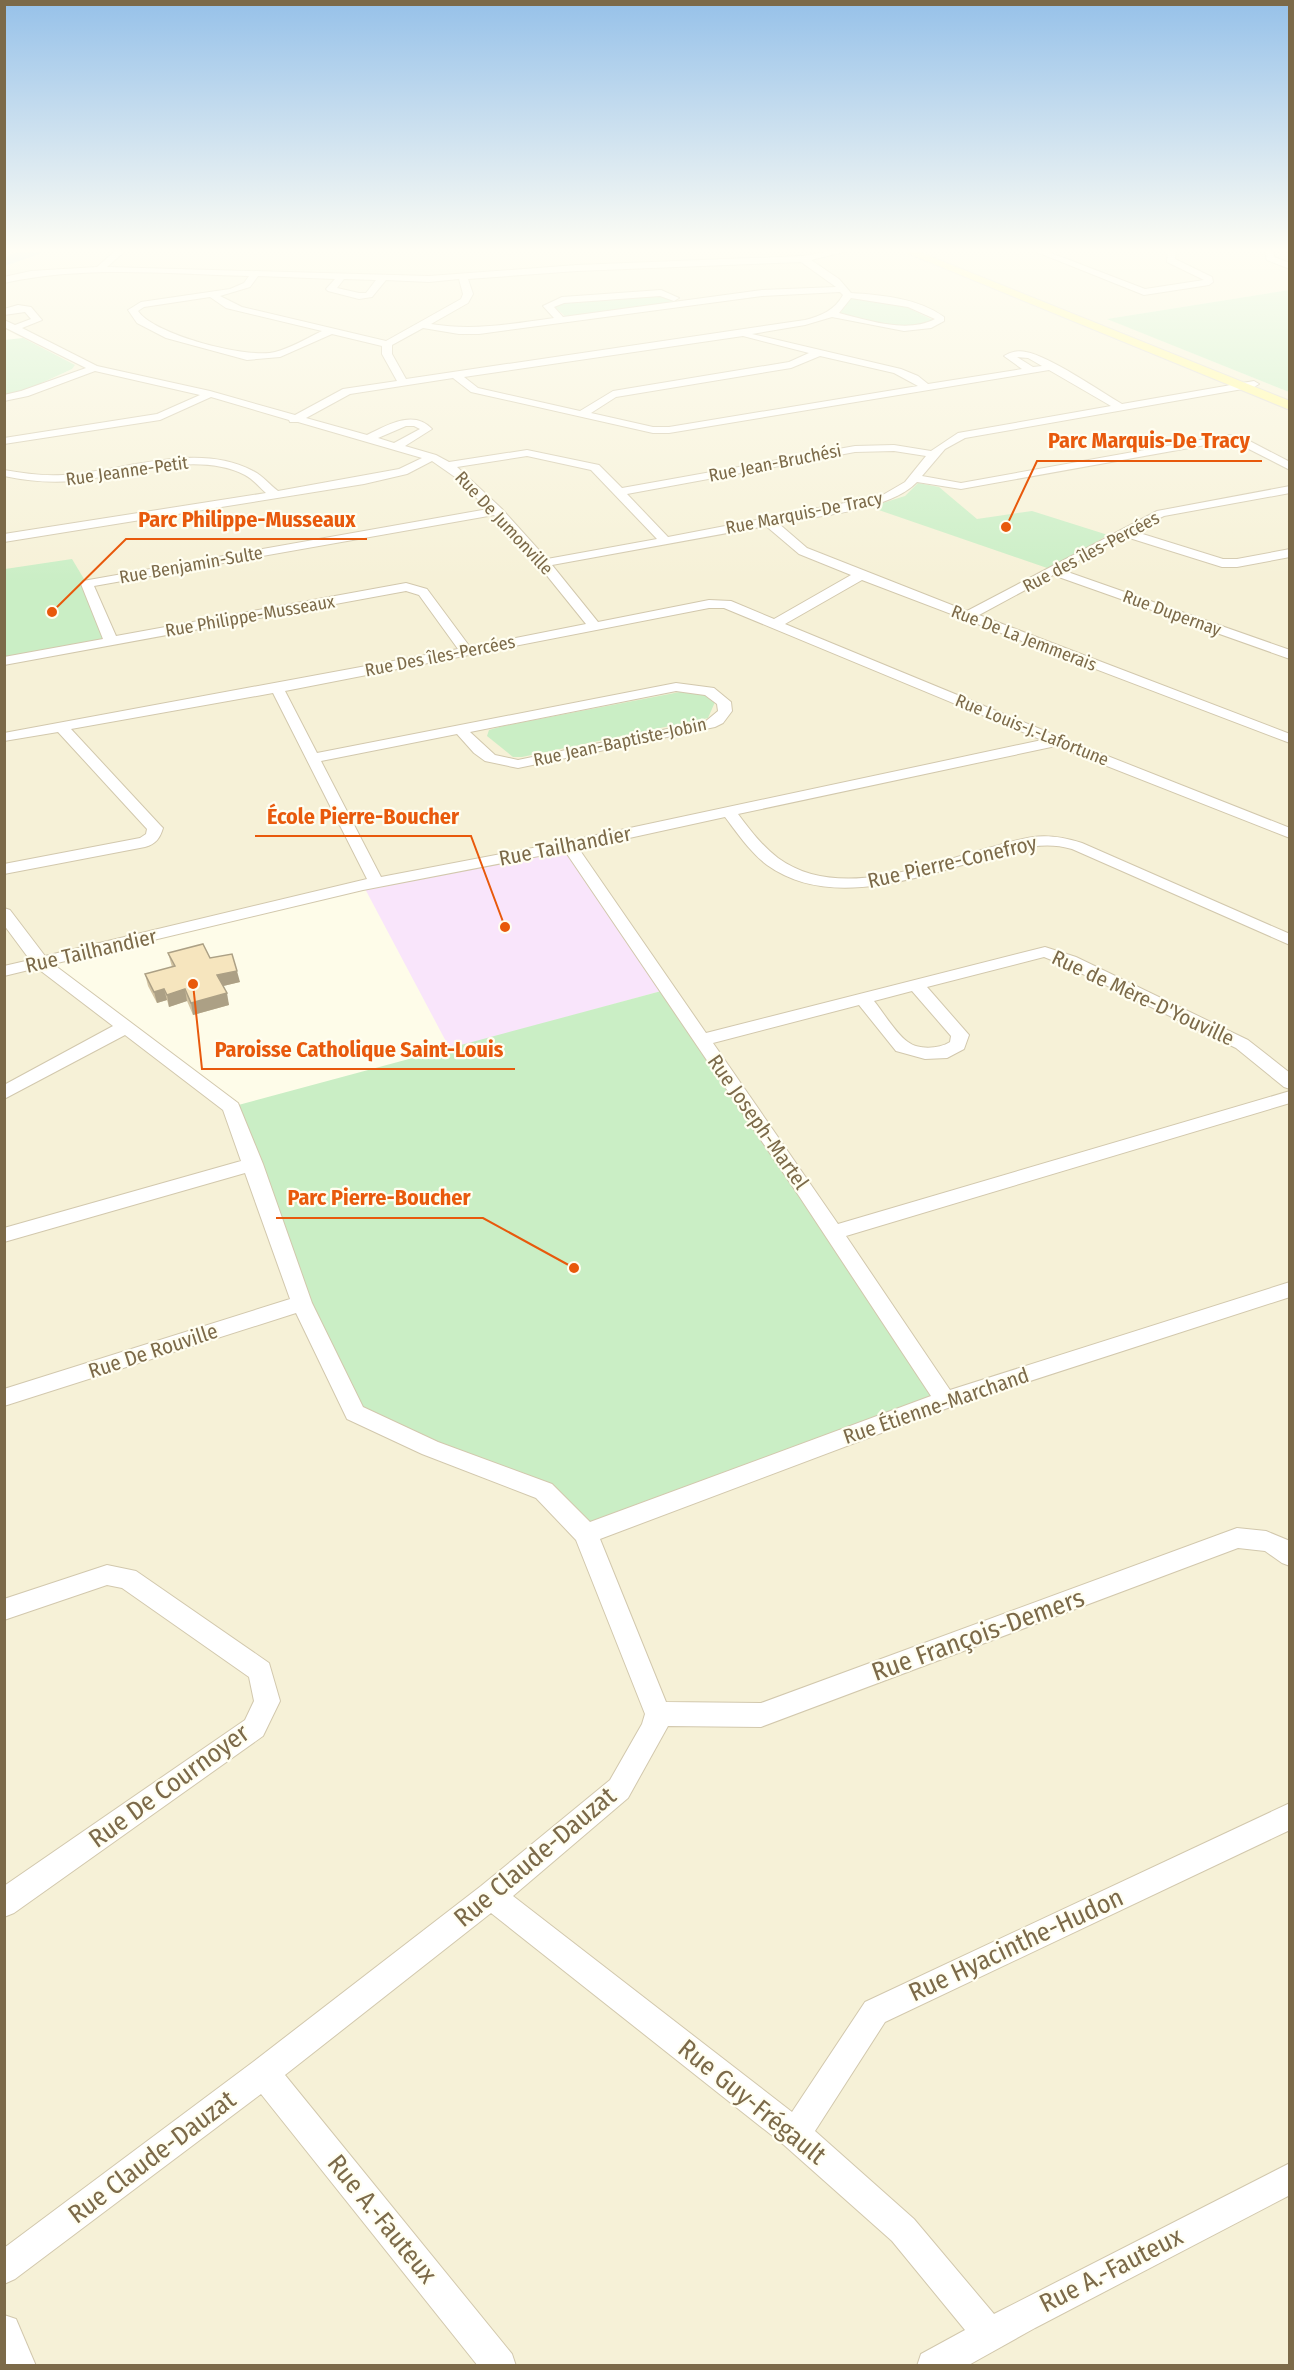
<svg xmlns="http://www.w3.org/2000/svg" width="1294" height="2370" font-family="'Fira Sans Condensed',sans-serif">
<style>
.residential{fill:#f6f1d7;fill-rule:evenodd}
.education{fill:#f9e5fb}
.green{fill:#caeec5}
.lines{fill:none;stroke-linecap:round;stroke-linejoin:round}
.river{fill:#bbd5ea;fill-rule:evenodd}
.minor-casing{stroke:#d2c8ad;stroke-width:2}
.major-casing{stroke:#e0dbd3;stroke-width:2}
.minor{fill:#fff;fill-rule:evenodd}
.major{fill:#fff89f;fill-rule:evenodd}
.wall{fill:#d4c5a3}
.shaded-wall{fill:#aca085}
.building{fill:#f6e5be;stroke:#aca085;stroke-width:1.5}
.labels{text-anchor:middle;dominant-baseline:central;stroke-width:4.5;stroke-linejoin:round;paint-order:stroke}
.far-street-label{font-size:18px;fill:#7c6a49;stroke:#fffef1}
.street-label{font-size:21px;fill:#7c6a49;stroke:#fffef1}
.near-street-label{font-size:26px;fill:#7c6a49;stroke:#fffef1}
.leader{fill:none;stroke:#e8590c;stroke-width:2}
.callout-dot{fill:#e8590c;stroke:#fffef1;stroke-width:2}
.callout-label{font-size:22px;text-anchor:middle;font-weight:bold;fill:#e8590c;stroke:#fffef1;stroke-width:4.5;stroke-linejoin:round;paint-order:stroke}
</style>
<rect width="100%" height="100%" fill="#fefce9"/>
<path class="residential" d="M5 251H1289V290L1108 319 1289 392V2365H5L4 395 33 387 72 369 74 365 5 329ZM569 846 945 1400 231 1107 44 957Z"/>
<polygon class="education" points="569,846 665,990 450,1049 363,885"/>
<g class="green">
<polygon points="1289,290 1289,392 1107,319"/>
<polygon points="655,295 665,297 675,302 566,317 555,307 568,302"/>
<path d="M859 298 900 304 933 320C905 334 867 319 838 313L851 299Z"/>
<polygon points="23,338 75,365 72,369 33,387 5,395 5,340"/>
<polygon points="918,483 939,487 977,519 1032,511 1108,535 1050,569 870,507 905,496"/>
<polygon points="72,559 87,584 111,641 5,661 5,569"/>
<polygon points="685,691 702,693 715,702 708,718 522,757 513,757 487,736 489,730 503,726"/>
<polygon points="665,990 945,1400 586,1534 544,1491 355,1413 231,1107"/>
</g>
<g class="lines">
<polygon class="river" points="20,251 42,251 40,254 4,266 4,257"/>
<g class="minor-casing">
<g id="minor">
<path d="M115 251H125L107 267 429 276 577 265 803 256 830 251H848L811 260 839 279 851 293C882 295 918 298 944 317V321L931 328 904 331 832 317 805 325 752 334 901 369 918 376 928 384 1022 369 1004 356C1010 352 1019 350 1026 352 1049 356 1100 391 1122 404L1254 381 1259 384 1254 387 965 438 945 449 922 476 961 483 1228 435 1242 437 1290 462V470L1235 442 1228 441 961 489 917 482C889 511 817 516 778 523L807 548 967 611 1157 511 1290 486V493L1164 516 1133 531 1223 559H1237L1290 549V557L1237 567H1222L1123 536 1062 570 1290 650V659L1053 575 979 615 1290 734V743L862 580 785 624 1062 738 1290 828V838L1056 746 738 814C750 830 762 846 778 858 837 901 922 866 985 849 1025 838 1041 830 1082 843L1290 934V945L1072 849C1041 840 1017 850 987 858 920 876 831 911 767 865 750 852 738 834 725 817L579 849 706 1033 1045 947 1076 957 1248 1040 1290 1073V1089L1284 1087 1236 1048 1064 965 1044 957 927 987 969 1035 964 1049 947 1058 925 1059 896 1051 859 1005 713 1043 838 1224 1290 1091V1103L846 1236 950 1390 1290 1282V1297L953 1406 600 1539 666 1702 761 1703 1237 1528 1266 1531 1290 1541V1566L1282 1563 1265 1551 1238 1548 761 1727 668 1726 628 1798 513 1896 792 2112 865 2002 1290 1803V1830L885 2022 815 2131 914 2219 994 2314 1290 2163V2195L1035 2328 967 2366H917L921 2354 965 2330 892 2241 784 2145 491 1913 285 2075 512 2354 516 2366H478L261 2094 15 2279 4 2284V2248L253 2062 481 1886 610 1780 642 1724 645 1714 576 1540 536 1498 422 1454 347 1419 296 1313 4 1406V1389L290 1299 245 1173 4 1242V1228L241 1161 223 1110 125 1035 4 1099V1085L113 1026 37 968 4 976V966L30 960 4 925V908L10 910 45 956 367 879 273 693 71 729 160 825 163 828C160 838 156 844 145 847L4 874V864L140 838 146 834 147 829 58 732 4 741V733L458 649 419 595 406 591 4 665V657L103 639 81 584 83 581 488 509 455 477 432 461 407 474 364 484 4 542V534L266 493C259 487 253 479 245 475 197 450 124 476 73 481 49 483 28 481 4 476V470C28 474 49 477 73 474 130 469 199 442 253 471 262 475 270 485 278 491L399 469 422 458 298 422H290L289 420 211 397 160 420 4 444V438L157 414 200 395 95 371 28 396 4 401V395L21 391 86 368 4 327V320L15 325 31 319 25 312 4 315V309L18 305 31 307 42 320 22 328 97 366 210 391 295 415 343 389 397 381 382 354V346L332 334 280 357 247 360 166 338 137 323 128 310 141 302 230 289 244 283 249 276C168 274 84 265 4 283V277L31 271 97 267ZM801 262 836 287 762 290 563 317 554 307 564 303 660 296 674 301 679 298 661 290 562 297 543 306 554 318C511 324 474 331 431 324L468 303 473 294 468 279 577 271ZM258 276 335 279 326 289 328 291 359 299 372 297 386 280 429 282 459 279 463 294 461 299 386 341 242 307 220 296 250 287ZM344 279 376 280 366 293H359L337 288ZM840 292 843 295C835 310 821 316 805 320L406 379 392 354V345L423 328 459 334H479L762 296ZM210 297 226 308 322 331C307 338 291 348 275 352 248 359 154 335 138 311L144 307ZM851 298 908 307 935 319C907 334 867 320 839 313ZM743 336 809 353 789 362 613 391 580 411 478 388 464 377ZM820 356 894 373 918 386 669 427H653L591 413 616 397 791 368ZM1017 357 1028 358 1042 366 1033 367ZM1049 370 1111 406 958 433 931 451 894 445 855 446 622 488 599 465 527 450 449 462 436 455 405 446 432 429C414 409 387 425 367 435L306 418 350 394 453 378 471 392 653 433H669ZM406 426H414L420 429 394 443 378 438ZM894 451 926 456 905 482 881 496 668 537 627 494 855 452ZM527 456 591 470 657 539 547 559 502 509 457 467ZM494 515 536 562 586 624 470 647 427 589 406 583 116 636 94 586ZM766 526 799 554 851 575 774 619 731 601 709 600 598 622 552 565ZM709 608H724L1042 740 569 841 381 877 321 761 457 734 474 753 485 761 518 768 715 727 723 723 732 711 731 702 714 688 676 683 317 753 285 691ZM676 691 705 695 717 704 718 711 706 721 518 760 495 755 470 732ZM565 851 799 1196 931 1396 590 1522 552 1484 438 1442 363 1407 312 1303 263 1164 238 1103 53 964 363 890ZM912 991 951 1036 950 1042C939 1049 918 1050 908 1042 897 1035 883 1012 874 1001Z"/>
<polygon points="1034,251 1046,251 1145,289 1204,280 1167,262 1168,251 1176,251 1175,259 1212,277 1213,282 1209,285 1144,295"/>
<polygon points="1265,251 1273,251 1274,257 1290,263 1290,269 1267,260"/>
<polygon points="107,1565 136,1571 269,1663 280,1701 263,1736 14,1913 4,1917 4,1886 245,1720 254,1701 249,1677 122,1588 107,1585 4,1620 4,1599"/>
<polygon points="4,2315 16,2319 36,2366 4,2366"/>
</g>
</g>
<g class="major-casing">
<polygon id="major" points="902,251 917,251 1290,401 1290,410"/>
</g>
<use href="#minor" class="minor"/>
<use href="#major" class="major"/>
</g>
<polygon class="wall" points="168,953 210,958 240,982 223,986 229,1005 193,1015 187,1001 169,1007 167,1000 157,1003 148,986 145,974 172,967"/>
<g class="shaded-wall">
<polygon points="237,971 240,982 219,987 217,975"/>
<polygon points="164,989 167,1000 157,1003 154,992"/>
<polygon points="185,989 187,1001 169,1007 167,995"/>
<polygon points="227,993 229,1005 193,1015 191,1003"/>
</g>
<polygon class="building" points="203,944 210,958 232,954 237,971 217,975 227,993 191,1003 185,989 167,995 164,989 154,992 145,974 175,966 168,953"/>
<linearGradient id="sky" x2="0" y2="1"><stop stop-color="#96c1e9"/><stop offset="0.43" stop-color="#fffef5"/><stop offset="1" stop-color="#fffef5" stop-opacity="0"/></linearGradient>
<rect width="1294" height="583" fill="url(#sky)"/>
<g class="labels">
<g class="far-street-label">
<text transform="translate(775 463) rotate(-11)">Rue Jean-Bruchési</text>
<text transform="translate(127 471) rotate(-8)">Rue Jeanne-Petit</text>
<text transform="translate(804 513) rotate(-11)">Rue Marquis-De Tracy</text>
<text transform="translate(504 523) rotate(47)">Rue De Jumonville</text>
<text transform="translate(1091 552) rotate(-28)">Rue des îles-Percées</text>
<text transform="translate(191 565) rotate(-10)">Rue Benjamin-Sulte</text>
<text transform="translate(1172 613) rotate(20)">Rue Dupernay</text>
<text transform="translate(250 616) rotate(-10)">Rue Philippe-Musseaux</text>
<text transform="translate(1024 638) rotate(21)">Rue De La Jemmerais</text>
<text transform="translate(440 656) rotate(-11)">Rue Des îles-Percées</text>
<text transform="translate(1032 730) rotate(22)">Rue Louis-J.-Lafortune</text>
<text transform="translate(620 742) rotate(-12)">Rue Jean-Baptiste-Jobin</text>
</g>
<g class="street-label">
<text transform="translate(565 846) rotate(-11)">Rue Tailhandier</text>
<text transform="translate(952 862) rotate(-13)">Rue Pierre-Conefroy</text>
<text transform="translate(91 951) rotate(-13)">Rue Tailhandier</text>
<text transform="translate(1143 998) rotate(25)">Rue de Mère-D'Youville</text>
<text transform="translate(758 1122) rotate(55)">Rue Joseph-Martel</text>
<text transform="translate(153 1351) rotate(-18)">Rue De Rouville</text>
<text transform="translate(936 1406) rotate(-19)">Rue Étienne-Marchand</text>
</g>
<g class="near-street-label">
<text transform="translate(978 1635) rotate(-20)">Rue François-Demers</text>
<text transform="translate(169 1786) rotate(-36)">Rue De Cournoyer</text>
<text transform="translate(535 1857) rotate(-40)">Rue Claude-Dauzat</text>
<text transform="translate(1016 1945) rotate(-25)">Rue Hyacinthe-Hudon</text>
<text transform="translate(752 2102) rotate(39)">Rue Guy-Frégault</text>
<text transform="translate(152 2157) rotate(-37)">Rue Claude-Dauzat</text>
<text transform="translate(382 2219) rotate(51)">Rue A.-Fauteux</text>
<text transform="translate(1111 2270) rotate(-27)">Rue A.-Fauteux</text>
</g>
</g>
<path class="leader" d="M1006 527L1037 461H1262M52 612L126 539H367M505 927L471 836H255M193 984L202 1069H515M574 1268L483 1218H276"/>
<g class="callout-dot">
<circle cx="1006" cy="527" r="6"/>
<circle cx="52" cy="612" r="6"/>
<circle cx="505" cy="927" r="6"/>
<circle cx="193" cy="984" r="6"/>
<circle cx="574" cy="1268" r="6"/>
</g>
<g class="callout-label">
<text x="1149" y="448">Parc Marquis-De Tracy</text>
<text x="247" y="527">Parc Philippe-Musseaux</text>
<text x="363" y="824">École Pierre-Boucher</text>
<text x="359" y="1057">Paroisse Catholique Saint-Louis</text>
<text x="379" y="1205">Parc Pierre-Boucher</text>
</g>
<rect width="1294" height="2370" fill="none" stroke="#7c6a49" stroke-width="12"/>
</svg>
